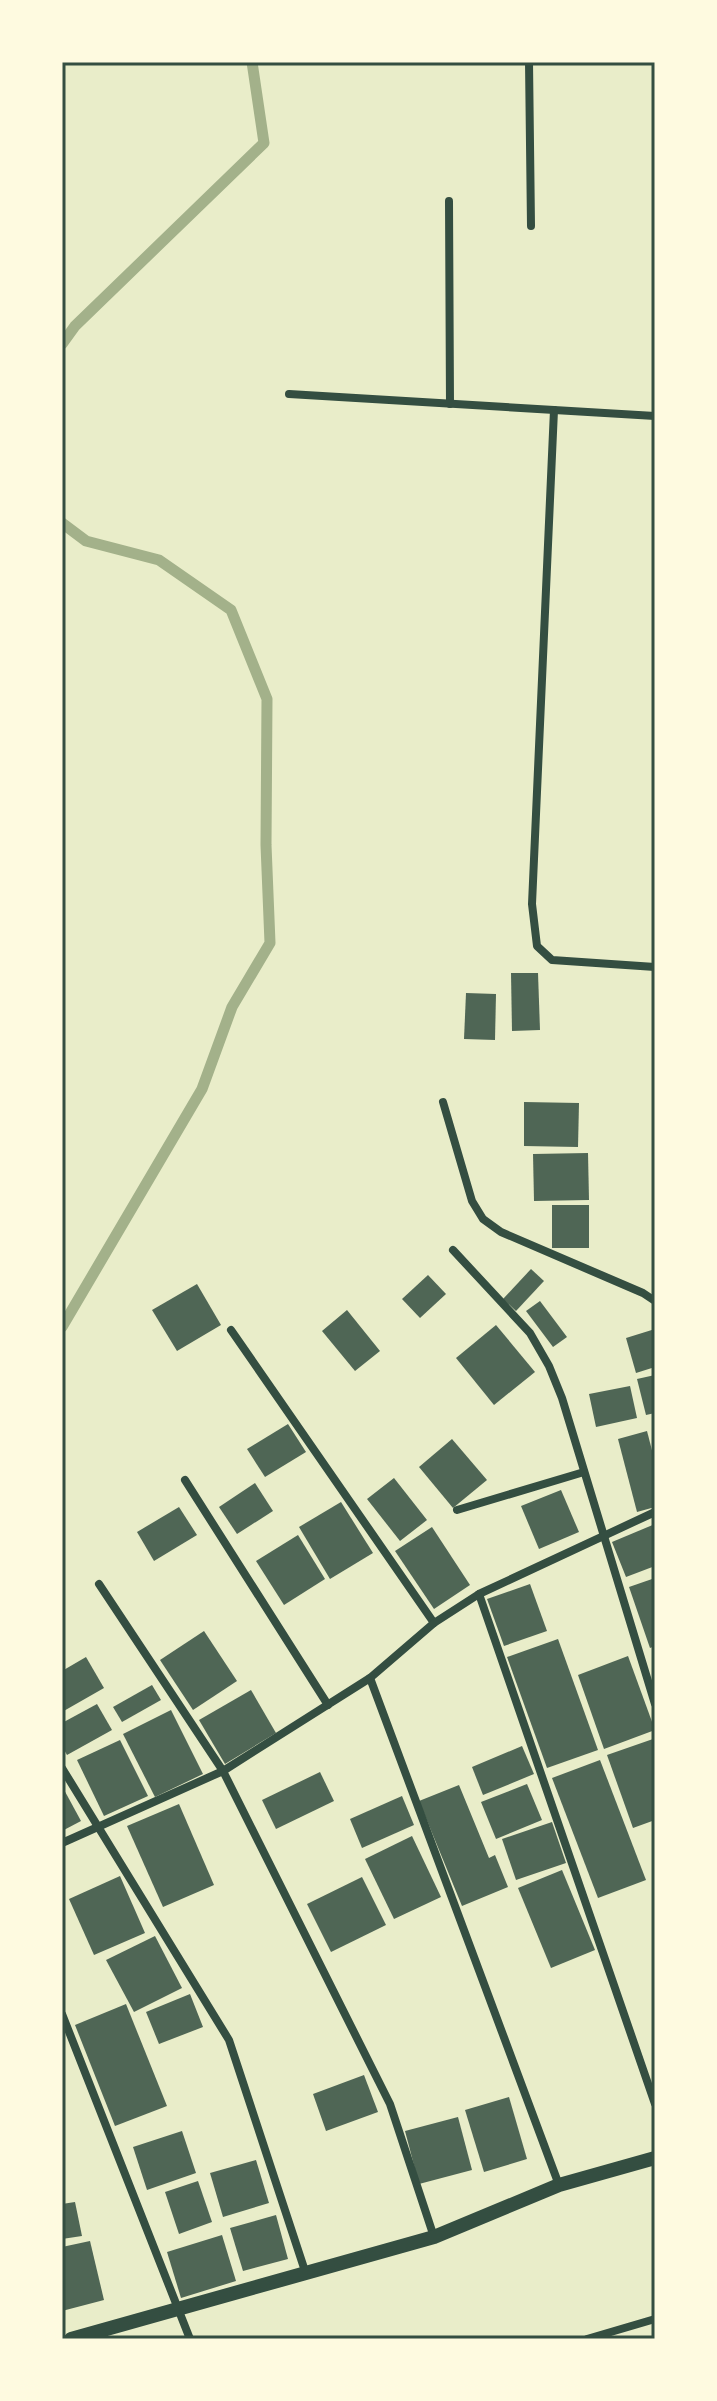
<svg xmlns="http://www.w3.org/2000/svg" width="717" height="2401" font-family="Poppins,sans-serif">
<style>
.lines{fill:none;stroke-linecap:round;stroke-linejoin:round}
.stream{stroke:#a3b18a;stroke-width:11}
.building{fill:#4f6655}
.minor{stroke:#344e41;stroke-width:8}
.tertiary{stroke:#344e41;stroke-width:14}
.neatline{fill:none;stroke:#344e41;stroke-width:3}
</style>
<rect width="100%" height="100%" fill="#e9edc9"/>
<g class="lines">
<g class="stream">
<polyline points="62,344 75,326 264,143 252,62"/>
<polyline points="62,523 86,541 159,560 231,610 267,699 266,845 270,943 232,1007 202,1089 62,1327"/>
</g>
</g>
<g class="building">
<polygon points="511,973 538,973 540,1030 512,1031"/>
<polygon points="466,993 496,994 495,1040 464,1039"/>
<polygon points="524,1102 579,1103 578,1147 524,1146"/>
<polygon points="588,1153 589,1200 534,1201 533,1154"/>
<rect x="552" y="1205" width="37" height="43"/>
<polygon points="531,1269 544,1281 516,1311 503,1299"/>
<polygon points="428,1275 446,1294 420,1318 402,1299"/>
<polygon points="197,1284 221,1325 177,1351 152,1310"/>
<polygon points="540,1301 567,1337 553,1347 526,1311"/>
<polygon points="347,1310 380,1351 355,1371 322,1331"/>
<polygon points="496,1325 535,1372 494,1405 456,1358"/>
<polygon points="655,1329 655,1367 636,1373 626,1338"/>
<polygon points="655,1375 655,1413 646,1415 637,1379"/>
<polygon points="630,1386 637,1418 596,1427 589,1394"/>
<polygon points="288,1424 306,1452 265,1477 247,1449"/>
<polygon points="647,1431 655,1462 655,1507 637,1512 618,1439"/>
<polygon points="452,1439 487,1480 453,1508 419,1467"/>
<polygon points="394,1478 427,1520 400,1541 367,1499"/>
<polygon points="255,1483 273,1511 237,1534 219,1507"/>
<polygon points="561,1490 579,1532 539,1549 521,1506"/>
<polygon points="341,1502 373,1553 330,1579 299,1527"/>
<polygon points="179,1507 197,1535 154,1561 137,1532"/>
<polygon points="655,1524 655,1566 626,1577 612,1542"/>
<polygon points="432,1527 470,1585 434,1609 395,1551"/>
<polygon points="298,1535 325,1579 284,1605 256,1561"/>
<polygon points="655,1578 655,1646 650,1648 629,1587"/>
<polygon points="530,1584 547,1631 504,1646 487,1599"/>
<polygon points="204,1631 237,1681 193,1710 160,1660"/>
<polygon points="558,1639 598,1750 547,1768 507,1657"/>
<polygon points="628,1656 655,1730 604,1749 578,1675"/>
<polygon points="86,1657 104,1688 62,1712 62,1671"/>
<polygon points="152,1685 161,1700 122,1722 113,1707"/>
<polygon points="251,1690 276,1733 225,1764 199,1720"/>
<polygon points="97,1704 112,1730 67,1755 62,1746 62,1723"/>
<polygon points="171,1710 203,1774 155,1797 123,1734"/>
<polygon points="653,1739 655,1820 633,1828 607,1755"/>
<polygon points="120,1740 148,1796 104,1816 77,1760"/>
<polygon points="522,1746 534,1774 483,1795 472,1767"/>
<polygon points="600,1760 646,1880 598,1898 552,1778"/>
<polygon points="320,1772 334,1801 276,1829 262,1800"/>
<polygon points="527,1784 542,1820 496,1839 481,1802"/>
<polygon points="459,1785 489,1858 495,1855 508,1887 462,1906 419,1801"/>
<polygon points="62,1786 81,1821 62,1831"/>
<polygon points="402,1796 414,1825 362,1848 350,1819"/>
<polygon points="179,1804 214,1885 163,1907 127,1826"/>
<polygon points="552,1822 566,1863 516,1880 502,1839"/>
<polygon points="412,1836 441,1897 394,1919 365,1859"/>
<polygon points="562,1870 595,1950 551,1968 518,1888"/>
<polygon points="120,1876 145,1933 94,1955 69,1899"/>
<polygon points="362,1877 386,1925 331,1952 307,1904"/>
<polygon points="155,1936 182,1988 134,2012 106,1960"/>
<polygon points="190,1994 203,2027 159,2044 146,2012"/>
<polygon points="126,2004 167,2106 115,2126 75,2025"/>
<polygon points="364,2075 378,2112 326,2131 313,2094"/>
<polygon points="509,2097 527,2159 484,2172 465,2110"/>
<polygon points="458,2117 472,2170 419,2184 405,2131"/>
<polygon points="182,2131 196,2173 147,2190 133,2147"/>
<polygon points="256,2160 269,2203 223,2217 210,2173"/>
<polygon points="198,2181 212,2222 179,2234 165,2192"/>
<polygon points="75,2202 82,2236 62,2239 62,2204"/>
<polygon points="276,2215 288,2259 243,2271 230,2228"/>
<polygon points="222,2235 236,2281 181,2298 167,2252"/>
<polygon points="90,2241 104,2300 62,2311 62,2247"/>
</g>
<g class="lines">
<g class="minor">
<polyline points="529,62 531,226"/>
<polyline points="449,201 450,404"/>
<polyline points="289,394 655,416"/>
<polyline points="554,410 532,904 537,946 552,960 655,967"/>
<polyline points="443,1102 472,1201 483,1219 501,1232 643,1293 655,1301"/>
<polyline points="453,1250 530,1333 549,1366 562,1398 655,1704"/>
<polyline points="231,1330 434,1623"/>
<polyline points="185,1480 328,1705"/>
<polyline points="457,1510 584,1472"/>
<polyline points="99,1584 223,1771 390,2104 434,2237"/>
<polyline points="479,1594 655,2104"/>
<polyline points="370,1678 559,2185"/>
<polyline points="62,1768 229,2040 305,2271"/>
<polyline points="62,1843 223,1771 370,1678 434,1623 479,1594 655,1512"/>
<polyline points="62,2014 190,2339"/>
<polyline points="587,2339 655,2319"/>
</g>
<polyline class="tertiary" points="71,2339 434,2237 559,2185 655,2158"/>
</g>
<rect width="717" height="2401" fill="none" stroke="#fefae0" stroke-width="128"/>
<rect x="64" y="64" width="589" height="2273" class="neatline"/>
</svg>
